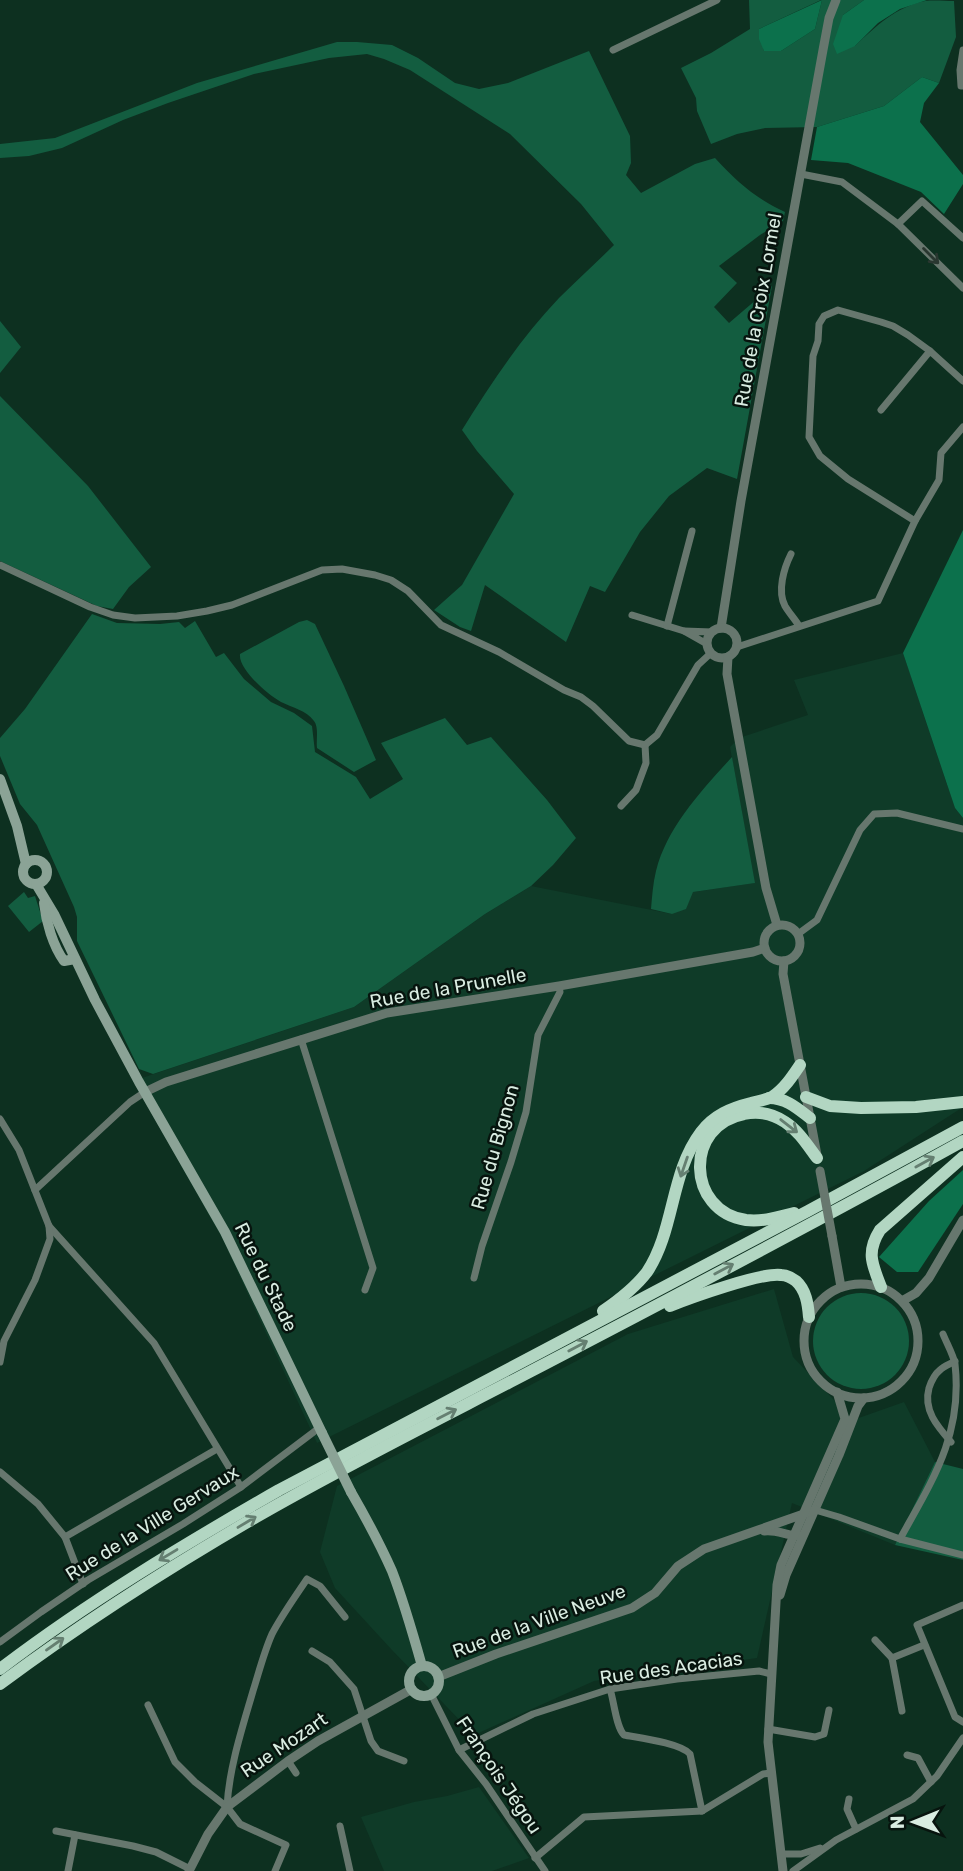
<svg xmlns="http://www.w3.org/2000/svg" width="963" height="1871" font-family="Rubik,sans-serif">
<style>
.built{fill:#0f3b28}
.green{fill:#135d40}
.forest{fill:#0c714c}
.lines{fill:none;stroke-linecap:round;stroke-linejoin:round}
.minor{stroke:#67776e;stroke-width:7}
.tertiary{stroke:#67776e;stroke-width:9}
.secondary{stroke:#8ba396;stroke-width:10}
.trunk{stroke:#b2d6c2;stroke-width:12}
.tertiary-bridge{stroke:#67776e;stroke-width:9}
.secondary-bridge{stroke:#8ba396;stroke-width:10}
.oneway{stroke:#293730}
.oneway2{stroke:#657f71}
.labels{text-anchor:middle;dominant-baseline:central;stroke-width:5;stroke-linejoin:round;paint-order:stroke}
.street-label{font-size:19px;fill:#d9ece1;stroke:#07140e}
</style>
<rect width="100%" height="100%" fill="#0d3020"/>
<g class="built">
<polygon points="903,653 955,808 963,818 963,1107 864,1171 317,1443 222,1238 133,1081 354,1007 485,914 531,886 672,914 693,892 754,883 730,747 739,738 808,715 794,680"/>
<polygon points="774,1289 793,1357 853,1420 904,1402 935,1462 895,1545 792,1503 757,1658 594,1681 474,1735 392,1650 335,1588 320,1552 337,1486 628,1334"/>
<polygon points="479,1787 529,1858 492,1871 384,1871 361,1817 414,1802 447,1796"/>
</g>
<g class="green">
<path d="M749 0H821L759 29 764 51H781L815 29 822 0H864L843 15 855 46C876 26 896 7 925 1 934 0 945 1 954 1L956 37 939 83 922 77 884 106 817 127 765 128 737 134 711 144 697 111 696 98 681 68 711 53 750 29Z"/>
<path d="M337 42H357L392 45 418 58 455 83 479 89 508 83 589 51 630 136 631 163 626 175 641 193 695 164 715 158C737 182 755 198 785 212L783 221 760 235 719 266 737 283 714 307 729 323 772 286 737 479 707 468 669 496 640 532 605 592 590 586 566 642 485 585 471 631 460 627 434 610 462 585 514 494 477 451 462 430C491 383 521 338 559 298 577 280 596 263 614 245L581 204 510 134 410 70 384 59 367 54 329 58 254 74 168 103 123 120 62 148 29 156 0 158V144L55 138 197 83Z"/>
<polygon points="0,321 21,347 0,373"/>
<polygon points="0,396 88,486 151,567 129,587 113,609 97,606 0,561"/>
<polygon points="92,614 117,623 160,624 179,622 185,628 195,621 216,657 224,653 244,679 271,702 294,713 312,726 315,752 356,777 370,799 403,779 381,743 445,718 467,745 491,737 547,800 576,838 553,865 531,886 485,914 354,1007 153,1074 139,1069 77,941 77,917 74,907 37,825 20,804 0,756 0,738 25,709"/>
<path d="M307 620 315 624 344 686 376 760 354 772 317 748C316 740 319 727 314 721 306 710 293 708 281 702 268 695 238 669 240 654L299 622Z"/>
<path d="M732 757 755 883 693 892 686 909 672 914 651 909C652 897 653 883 656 871 667 827 702 790 732 757Z"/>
<polygon points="24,892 28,898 35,896 43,921 29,932 8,906"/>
<circle cx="861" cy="1341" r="48"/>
<polygon points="935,1462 963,1469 963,1560 895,1545"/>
</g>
<g class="forest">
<polygon points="822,0 815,29 781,51 764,51 759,39 759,29"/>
<polygon points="864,0 927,0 900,9 878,23 855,46 837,54 833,44 843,15"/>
<polygon points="922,77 939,83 924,103 920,122 963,175 963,184 944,214 921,192 848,163 811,160 817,127 884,106"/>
<polygon points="963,530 963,818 955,808 903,653"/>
<polygon points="963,1170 963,1204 918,1272 897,1272 879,1257 929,1201"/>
</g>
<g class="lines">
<g class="minor">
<polyline points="613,50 717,0"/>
<polyline points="963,50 960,70 961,86 963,86"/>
<polyline points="801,174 842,182 898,224 963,288"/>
<polyline points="898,224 922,201 963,238"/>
<polyline points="881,410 930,351 963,381"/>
<polyline points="915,521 848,479 820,456 809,437 813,356 818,341 819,324 824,316 838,310 881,322 893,326 908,335 930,351"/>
<path d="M791 554C784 568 777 591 785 606 789 613 795 619 799 626"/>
<polyline points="0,565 90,607 113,615 135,618 177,616 207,611 232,605 322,570 342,569 375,575 391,580 408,591 441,625 499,652 564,690 581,697 593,706 629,741 645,745 657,735 698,665 711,653"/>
<polyline points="632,615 684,631"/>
<polyline points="667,626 692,531"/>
<polyline points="707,644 684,631 712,632"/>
<polyline points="737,647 878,601 915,521 939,480 941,453 963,427"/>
<polyline points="621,806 636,790 646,763 645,745"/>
<polyline points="798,934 817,920 860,830 874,814 897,813 963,829"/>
<polyline points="301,1039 373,1268 365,1290"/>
<polyline points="0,1119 19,1150 49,1226 154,1343 241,1487"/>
<polyline points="35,1190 130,1102 145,1092"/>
<polyline points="474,1278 482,1246 511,1162 526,1112 538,1035 560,992 559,986"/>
<polyline points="0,1362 4,1341 35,1280 50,1239 49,1226"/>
<path d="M951 1442C937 1426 923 1410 929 1388 931 1382 935 1374 940 1370 944 1366 950 1364 955 1361"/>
<polyline points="0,1472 38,1504 65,1537 83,1584"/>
<polyline points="815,1510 839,1517 900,1539 963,1555"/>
<polyline points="65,1537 217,1449"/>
<path d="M900 1539C932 1481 963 1435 955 1364 953 1354 947 1344 943 1334"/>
<polyline points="963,1605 917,1625 955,1717 963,1722"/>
<polyline points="875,1640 892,1658 924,1645"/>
<polyline points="0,1642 41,1612 88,1580 183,1524 241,1487 319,1428"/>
<polyline points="312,1651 330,1662 354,1689 371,1741 378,1751 404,1761"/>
<polyline points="892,1658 902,1711"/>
<path d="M610 1689C614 1701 616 1727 624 1735 640 1738 680 1743 690 1754L702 1811"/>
<polyline points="431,1694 459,1750 486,1784 545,1871"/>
<polyline points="148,1705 175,1762 195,1782 227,1807 240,1824 286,1845 275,1871"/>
<polyline points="768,1729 815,1737 824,1734 829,1710"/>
<polyline points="459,1750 533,1714 610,1689 677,1679 759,1671 771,1674"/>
<polyline points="907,1755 918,1758 931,1782"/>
<polyline points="288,1761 296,1773"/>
<polyline points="849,1799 847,1809 856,1829"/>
<path d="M227 1807C229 1768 242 1729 253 1691 259 1672 264 1652 272 1634 282 1615 295 1597 307 1579L320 1586 345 1617"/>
<polyline points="340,1826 350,1871"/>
<polyline points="56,1831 133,1846 156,1852 190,1869"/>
<polyline points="782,1854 801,1854 820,1848"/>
<polyline points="535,1858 584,1817 702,1811 763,1774 771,1773"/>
<polyline points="68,1871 75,1835"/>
<polyline points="793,1871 836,1840 913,1799 937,1776 963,1738"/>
</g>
<g class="tertiary">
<polyline points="721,628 741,501 823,50 829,18 836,0"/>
<circle cx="722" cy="643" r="15"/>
<polyline points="728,657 727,674 766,888 777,925"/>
<circle cx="782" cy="943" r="18"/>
<polyline points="784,961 783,974 817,1155"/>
<polyline points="145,1092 166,1082 387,1013 559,986 753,952 765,948"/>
<polyline points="832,1236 841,1287"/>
<circle cx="861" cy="1341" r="57"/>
<polyline points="902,1301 916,1293 929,1278 963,1220"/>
<path d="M764 1531C778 1529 788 1537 798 1535"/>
<polyline points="780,1595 786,1575 839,1455 858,1406 864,1398"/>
<polyline points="438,1677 496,1654 632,1608 655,1593 678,1566 704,1549 815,1510"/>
<polyline points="189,1871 208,1834 227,1807 288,1761 318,1741 412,1689"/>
<polyline points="783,1871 768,1742 777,1585 781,1565 845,1419 837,1392"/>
</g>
<g class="secondary">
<polyline points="0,779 17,826 26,864"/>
<circle cx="35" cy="872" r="12"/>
<polyline points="36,884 54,914 95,1000 139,1082 225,1232 322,1433"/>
<path d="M44 903C46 922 53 946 64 961L75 959"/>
<path d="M351 1492C366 1518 380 1544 392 1571 404 1602 413 1634 422 1666"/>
<circle cx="424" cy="1681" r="15"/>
</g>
<g class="trunk">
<polyline points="806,1097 830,1106 861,1108 916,1107 963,1102"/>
<path d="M769 1098C786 1098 797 1108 810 1118"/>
<path d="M794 1213C778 1217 763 1222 746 1220 686 1211 684 1125 744 1114 758 1111 773 1114 785 1122 799 1131 808 1146 817 1158"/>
<path d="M881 1287C872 1264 866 1252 880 1230L963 1157"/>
<path d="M670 1306C690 1298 762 1272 781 1275 786 1275 792 1278 796 1281 806 1290 808 1304 809 1317"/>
<path d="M603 1311C619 1300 635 1288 647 1272 675 1230 670 1173 701 1132 714 1115 731 1108 751 1103 758 1101 765 1100 772 1097 784 1089 792 1077 800 1065"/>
<path d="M0 1669C88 1602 183 1545 279 1490L808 1211 963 1127"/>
<path d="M0 1684C82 1623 168 1568 256 1517 341 1468 429 1424 516 1379 666 1301 815 1223 963 1141"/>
</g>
<polyline class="tertiary-bridge" points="820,1171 832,1236"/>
<polyline class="secondary-bridge" points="322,1433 351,1492"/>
</g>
<defs><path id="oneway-shaft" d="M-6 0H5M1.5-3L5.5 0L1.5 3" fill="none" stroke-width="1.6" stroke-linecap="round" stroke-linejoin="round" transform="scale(1.75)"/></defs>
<use class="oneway" href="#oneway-shaft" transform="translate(931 256) rotate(45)"/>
<g class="oneway2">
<use href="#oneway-shaft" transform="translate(789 1126) rotate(38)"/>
<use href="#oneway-shaft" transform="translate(925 1162) rotate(-29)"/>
<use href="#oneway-shaft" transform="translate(684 1167) rotate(109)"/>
<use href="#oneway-shaft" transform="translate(724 1269) rotate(-28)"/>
<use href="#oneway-shaft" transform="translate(578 1346) rotate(-28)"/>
<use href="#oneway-shaft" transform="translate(447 1414) rotate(-27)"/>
<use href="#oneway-shaft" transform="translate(247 1522) rotate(-31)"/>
<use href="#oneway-shaft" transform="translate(168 1555) rotate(149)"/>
<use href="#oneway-shaft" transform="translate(55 1644) rotate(-35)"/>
</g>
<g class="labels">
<g class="street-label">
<text transform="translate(758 310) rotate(-80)">Rue de la Croix Lormel</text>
<text transform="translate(448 988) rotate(-10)">Rue de la Prunelle</text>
<text transform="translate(495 1147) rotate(-74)">Rue du Bignon</text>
<text transform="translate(266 1277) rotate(64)">Rue du Stade</text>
<text transform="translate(152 1523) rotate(-32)">Rue de la Ville Gervaux</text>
<text transform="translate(539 1621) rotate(-20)">Rue de la Ville Neuve</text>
<text transform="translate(671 1668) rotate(-8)">Rue des Acacias</text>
<text transform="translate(284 1745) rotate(-34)">Rue Mozart</text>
<text transform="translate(499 1775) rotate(56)">François Jégou</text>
</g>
</g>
<g transform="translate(914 1822) rotate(269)" stroke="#07140e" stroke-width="5" paint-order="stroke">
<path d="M0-5L12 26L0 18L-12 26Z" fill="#d9ece1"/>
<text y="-10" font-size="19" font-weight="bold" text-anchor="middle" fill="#d9ece1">N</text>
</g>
</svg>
